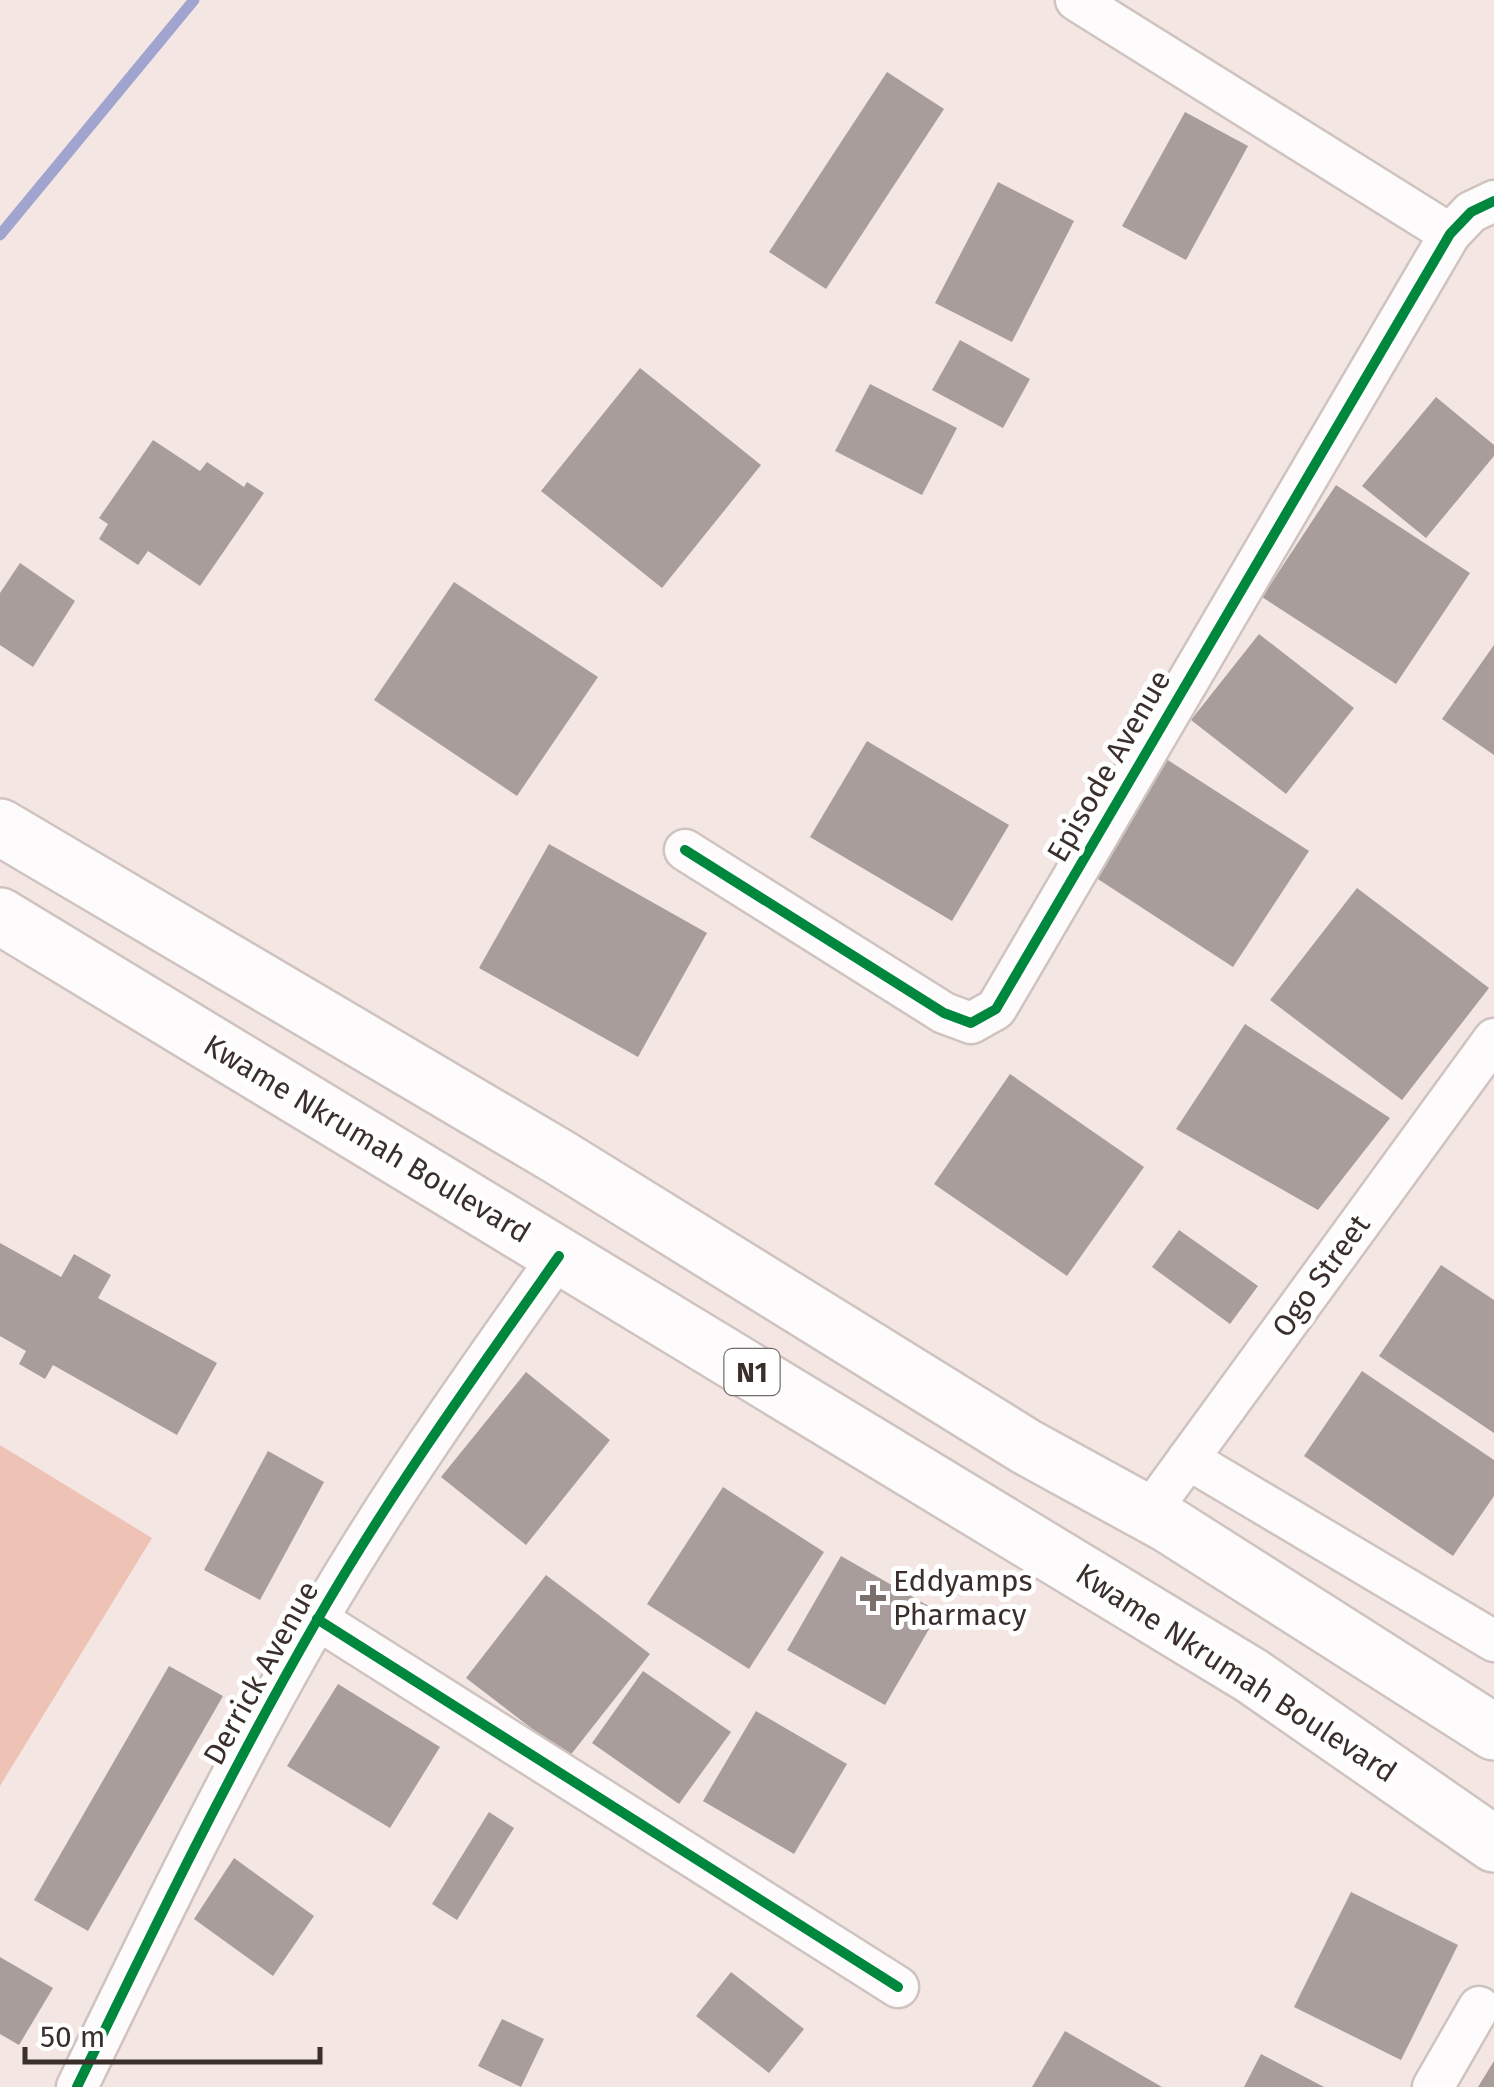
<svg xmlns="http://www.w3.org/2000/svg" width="1494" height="2087" font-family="'Fira Sans',sans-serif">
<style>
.green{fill:#eec3b6}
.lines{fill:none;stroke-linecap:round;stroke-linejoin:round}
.stream{stroke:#a0a4cf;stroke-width:11}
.building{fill:#a89d9a}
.minor-casing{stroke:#cfc3c0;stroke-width:45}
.highway-casing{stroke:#cfc3c0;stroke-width:60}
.minor{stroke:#fdfbfb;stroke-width:40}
.highway{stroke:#fdfbfb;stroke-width:55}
.cycleway-casing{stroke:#fff;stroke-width:16}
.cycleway{stroke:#00873e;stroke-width:10}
.poi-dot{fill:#7b6f6b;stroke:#fff;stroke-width:4}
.labels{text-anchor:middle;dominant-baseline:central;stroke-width:10;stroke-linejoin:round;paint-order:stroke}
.shield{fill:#fff;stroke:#756d6b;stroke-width:2.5}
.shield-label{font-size:28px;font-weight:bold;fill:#3a2f2b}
.street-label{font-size:30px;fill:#3a2f2b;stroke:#fff}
.poi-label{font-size:30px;fill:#3a2f2b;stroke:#fff;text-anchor:start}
</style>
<rect width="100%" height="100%" fill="#f4e7e3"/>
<polygon class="green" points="0,1445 152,1538 0,1786"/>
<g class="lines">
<polyline class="stream" points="0,235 194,0"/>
</g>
<g class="building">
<polygon points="887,72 944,109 826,289 769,252"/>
<polygon points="1185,112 1248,146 1186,260 1122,226"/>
<polygon points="998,182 1074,221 1012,342 935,303"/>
<polygon points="960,340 1030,379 1003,428 932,390"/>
<polygon points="640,368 761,465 662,588 541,491"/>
<polygon points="870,384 957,428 922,495 835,451"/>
<polygon points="1436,397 1494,445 1494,456 1426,538 1362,486"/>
<polygon points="153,440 200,471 207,462 244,487 247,482 264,493 200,586 148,551 138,565 99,539 108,524 99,518"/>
<polygon points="1336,485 1470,573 1396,684 1262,597"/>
<polygon points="20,563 75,601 33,667 0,645 0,593"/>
<polygon points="454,582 598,677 517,796 374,700"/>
<polygon points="1259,634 1354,708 1286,794 1191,720"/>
<polygon points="1494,645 1494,755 1442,719"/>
<polygon points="867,741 1009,825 952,921 810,837"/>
<polygon points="1160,755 1309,851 1233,967 1084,870"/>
<polygon points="549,844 707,933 638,1057 479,968"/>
<polygon points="1357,888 1489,988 1402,1100 1270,1000"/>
<polygon points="1245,1024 1390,1118 1318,1210 1176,1129"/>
<polygon points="1010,1074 1144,1167 1067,1276 934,1184"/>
<polygon points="1179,1230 1258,1286 1230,1324 1152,1267"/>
<polygon points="0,1243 61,1277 74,1254 111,1275 98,1298 217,1363 177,1435 53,1365 45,1379 19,1364 26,1351 0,1336"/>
<polygon points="1441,1265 1494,1300 1494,1433 1379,1356"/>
<polygon points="1362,1371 1494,1460 1494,1496 1453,1556 1304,1456"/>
<polygon points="526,1372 610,1440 526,1545 441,1477"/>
<polygon points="268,1451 324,1482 260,1600 204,1570"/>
<polygon points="723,1487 824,1552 749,1669 647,1604"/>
<polygon points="841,1556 939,1612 885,1705 787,1650"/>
<polygon points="546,1575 650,1654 569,1757 466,1678"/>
<polygon points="169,1666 223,1696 88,1931 34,1900"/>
<polygon points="643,1671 731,1732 679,1804 592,1743"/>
<polygon points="338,1684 440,1747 390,1828 287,1766"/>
<polygon points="756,1711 847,1764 794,1854 703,1801"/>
<polygon points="489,1812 514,1828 457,1920 432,1904"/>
<polygon points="234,1858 314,1916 273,1976 194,1919"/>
<polygon points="1351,1892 1458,1945 1401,2060 1294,2007"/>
<polygon points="0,1957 53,1988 19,2045 0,2034"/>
<polygon points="731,1972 804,2029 769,2073 696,2016"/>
<polygon points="502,2019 544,2039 521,2087 478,2066"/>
<polygon points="1065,2031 1162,2087 1032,2087"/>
<polygon points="1261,2054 1324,2087 1244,2087"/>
<polygon points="1494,2061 1494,2087 1478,2087"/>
</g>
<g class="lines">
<g class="minor-casing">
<g id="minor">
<polyline points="1076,0 1450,234"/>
<polyline points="685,850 944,1013 971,1023 996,1009 1450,234 1471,212 1494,201"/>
<polyline points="1188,1459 1494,1641"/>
<polyline points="1148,1514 1494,1039"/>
<polyline points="317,1619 898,1987"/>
<path d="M77 2087C153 1930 229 1773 316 1622 389 1495 475 1375 559 1256"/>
<polyline points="1433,2087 1479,2007"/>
</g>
</g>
<g class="highway-casing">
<g id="highway">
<polyline points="0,827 559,1157 1025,1446 1169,1525 1494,1732"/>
<polyline points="0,916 1252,1676 1494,1844"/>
</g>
</g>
<use href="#minor" class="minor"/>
<use href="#highway" class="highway"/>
<g class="cycleway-casing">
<g id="cycleway">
<polyline points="685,850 944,1013 971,1023 996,1009 1450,234 1471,212 1494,201"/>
<polyline points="317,1619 898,1987"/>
<path d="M77 2087C153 1930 229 1773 316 1622 389 1495 475 1375 559 1256"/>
</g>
</g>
<use href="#cycleway" class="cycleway"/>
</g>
<path class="poi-dot" d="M868 1583h10v10h10v10h-10v10h-10v-10h-10v-10h10z"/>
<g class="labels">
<rect class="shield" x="724.5" y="1349" width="55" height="46" rx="8"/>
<g class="shield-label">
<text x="752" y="1372">N1</text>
</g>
<g class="street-label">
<text transform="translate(1109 766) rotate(-60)">Episode Avenue</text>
<text transform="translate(367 1139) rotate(31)">Kwame Nkrumah Boulevard</text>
<text transform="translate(1321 1276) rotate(-54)">Ogo Street</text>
<text transform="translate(261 1673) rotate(-61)">Derrick Avenue</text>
<text transform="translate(1236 1673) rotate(33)">Kwame Nkrumah Boulevard</text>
</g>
<g class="poi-label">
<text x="893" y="1581">Eddyamps<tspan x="893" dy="34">Pharmacy</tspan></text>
</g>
</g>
<path d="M25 2047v15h295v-15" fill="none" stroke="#3a2f2b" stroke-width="5"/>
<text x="40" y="2047" font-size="30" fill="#3a2f2b" stroke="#ffffff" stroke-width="8" paint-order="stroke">50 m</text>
</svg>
